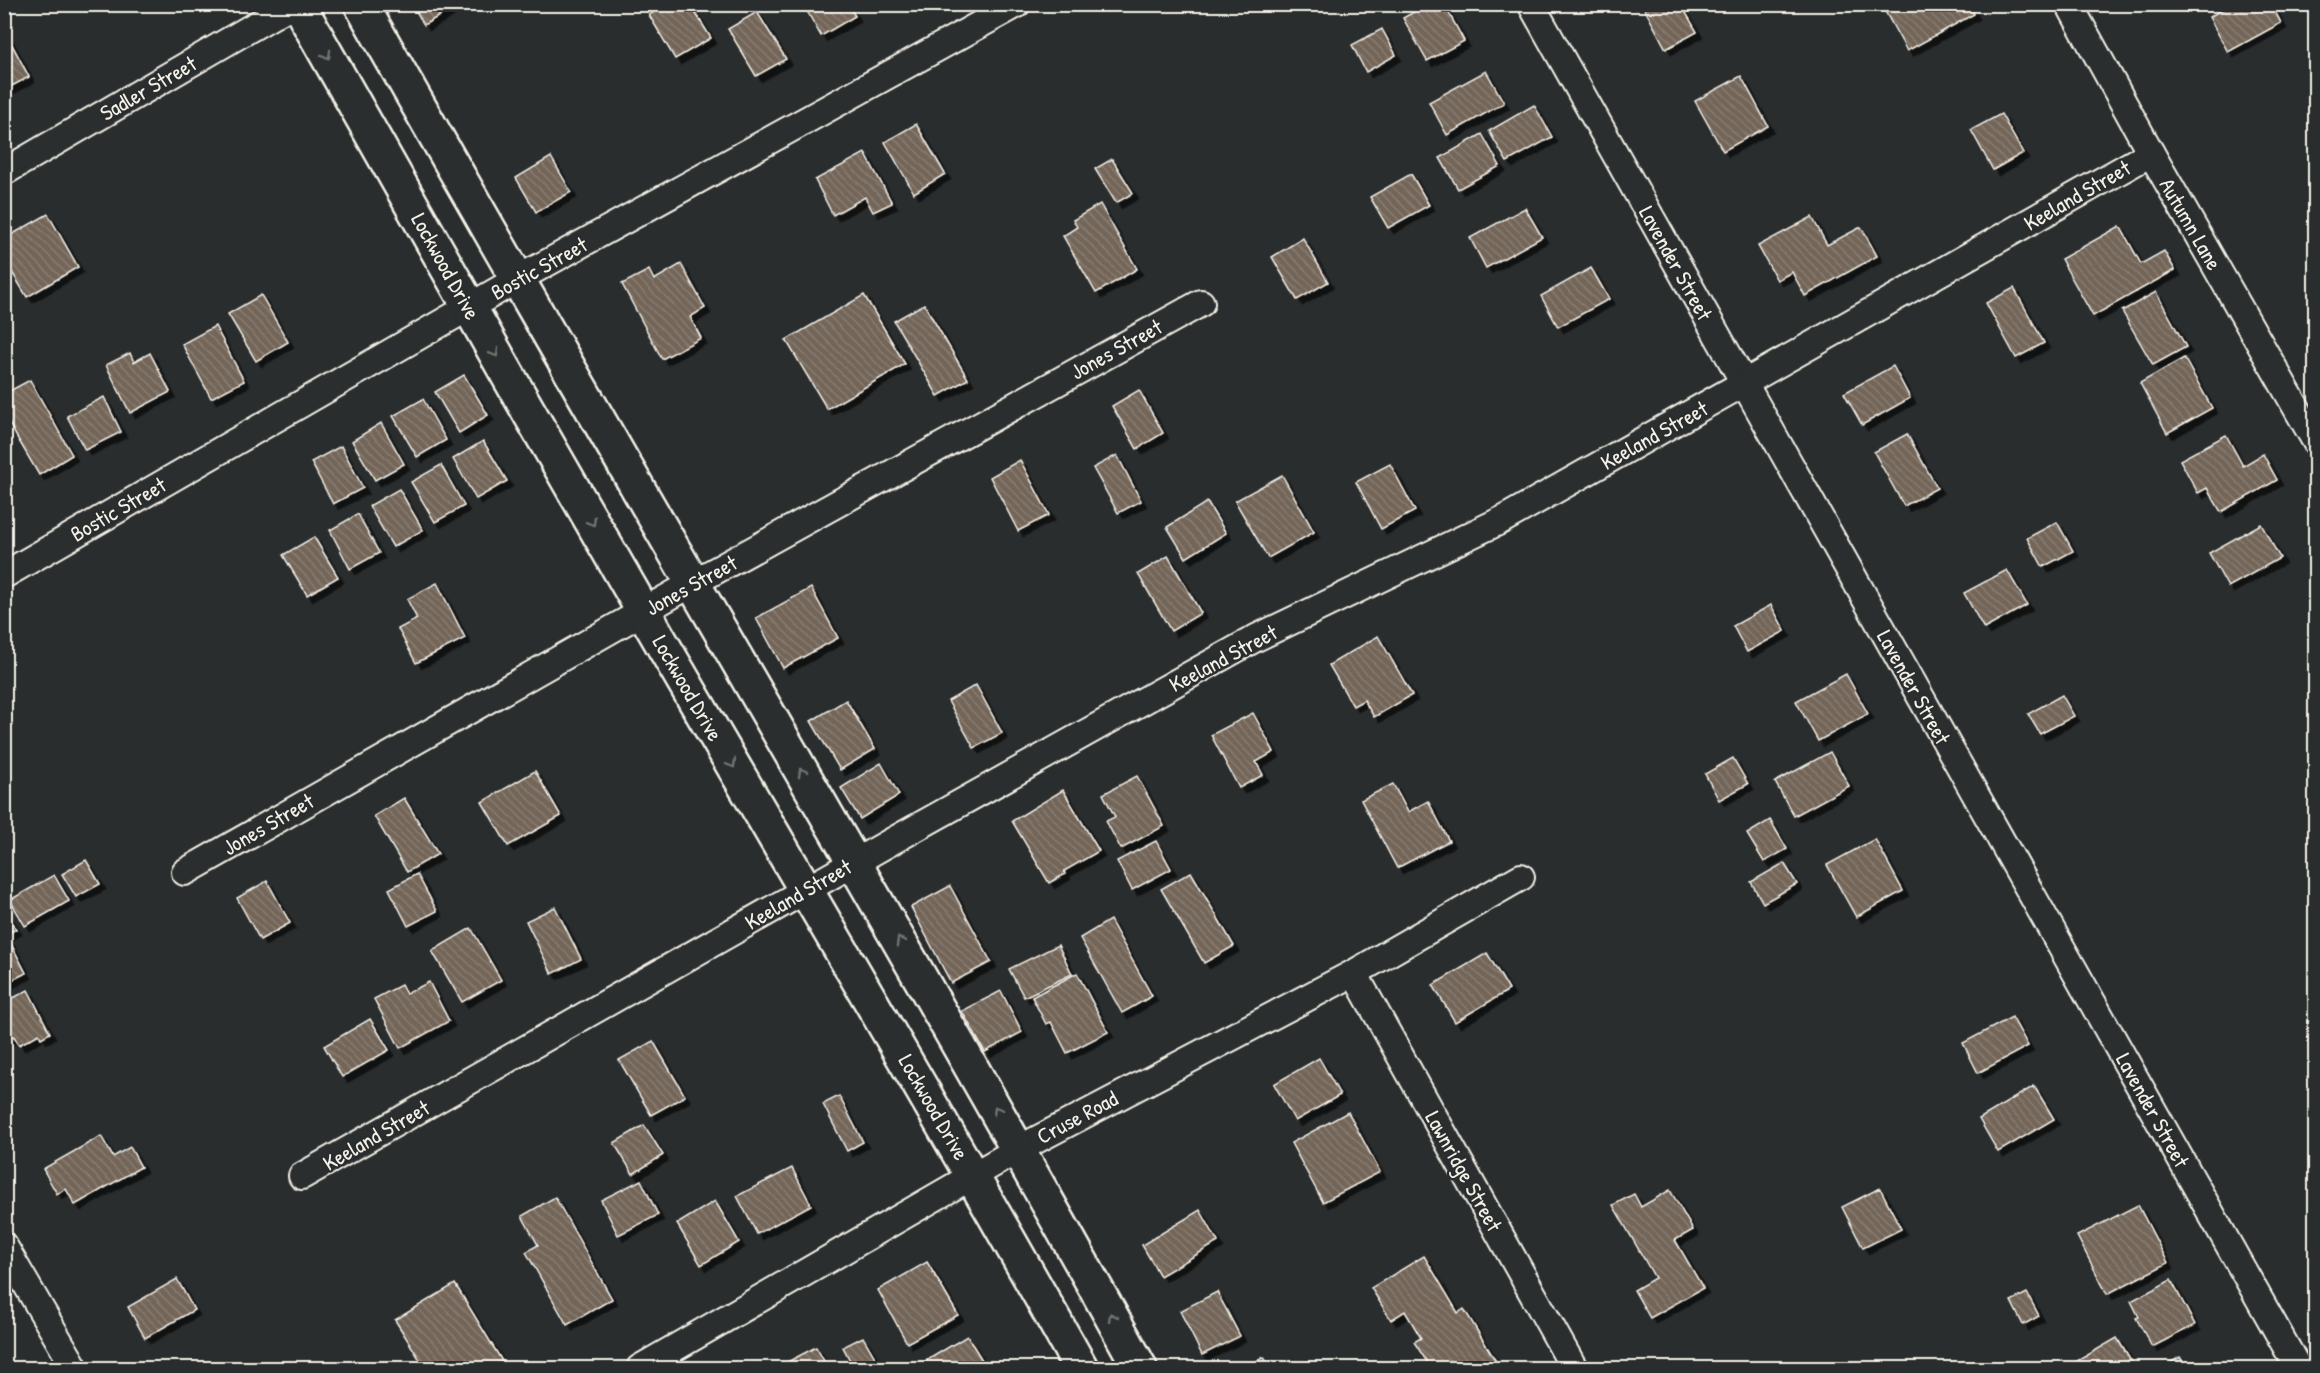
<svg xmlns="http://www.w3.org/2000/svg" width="2320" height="1373" font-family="'Patrick Hand',sans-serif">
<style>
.building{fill:url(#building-back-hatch);stroke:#f4f1e8;stroke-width:1.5;filter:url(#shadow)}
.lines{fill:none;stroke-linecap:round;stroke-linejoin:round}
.street-casing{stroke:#f4f1e8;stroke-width:30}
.secondary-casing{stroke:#f4f1e8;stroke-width:38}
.street{stroke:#2a2d2e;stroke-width:26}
.secondary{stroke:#2a2d2e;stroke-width:33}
.oneway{stroke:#71726f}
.labels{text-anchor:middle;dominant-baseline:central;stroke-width:4.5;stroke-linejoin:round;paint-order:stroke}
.street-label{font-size:22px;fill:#f4f1e8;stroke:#2a2d2e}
</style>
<defs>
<pattern id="building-back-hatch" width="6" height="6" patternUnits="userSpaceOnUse" patternTransform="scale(1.5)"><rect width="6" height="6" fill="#736559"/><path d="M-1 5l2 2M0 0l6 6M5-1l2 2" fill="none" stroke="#887c71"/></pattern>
<filter id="shadow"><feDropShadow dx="5.5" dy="5.5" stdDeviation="0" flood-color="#0009"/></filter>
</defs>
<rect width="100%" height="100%" fill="#2a2d2e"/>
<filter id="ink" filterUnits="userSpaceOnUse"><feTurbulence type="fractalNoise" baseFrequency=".0167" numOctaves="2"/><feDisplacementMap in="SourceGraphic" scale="12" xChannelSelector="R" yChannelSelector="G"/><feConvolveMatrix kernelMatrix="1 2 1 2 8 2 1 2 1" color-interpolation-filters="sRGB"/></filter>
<g filter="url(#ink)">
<g class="building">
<polygon points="412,4 455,4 456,6 424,25"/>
<polygon points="667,4 690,4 711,38 675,59 649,15"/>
<polygon points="803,4 848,4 855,16 821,36"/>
<polygon points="1428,4 1444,4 1464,41 1427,61 1403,18"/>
<polygon points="1642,4 1684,4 1682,6 1697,32 1666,49"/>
<polygon points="1881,4 1969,4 1974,14 1907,51"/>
<polygon points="2232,4 2271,4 2281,23 2228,52 2209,17"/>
<polygon points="757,12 786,59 756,76 728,29"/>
<polygon points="1382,29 1396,55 1366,72 1352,45"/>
<polygon points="8,37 29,77 4,90 4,39"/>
<polygon points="1486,71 1504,103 1447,135 1429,102"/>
<polygon points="1741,76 1768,126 1723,151 1695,101"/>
<polygon points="1534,105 1552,137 1507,162 1489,131"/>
<polygon points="2001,114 2023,153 1993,170 1971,130"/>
<polygon points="916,124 945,174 914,193 885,142"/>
<polygon points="1482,134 1500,166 1458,189 1440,158"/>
<polygon points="865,153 892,203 873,212 865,197 833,215 815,180"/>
<polygon points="551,157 571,192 536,212 516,178"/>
<polygon points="1112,159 1133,193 1116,203 1095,169"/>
<polygon points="1411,174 1429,205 1388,228 1370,197"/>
<polygon points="1100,204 1137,269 1096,293 1063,236 1077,227 1073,220"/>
<polygon points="1525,208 1542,237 1486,268 1470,238"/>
<polygon points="48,214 78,267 27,297 4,259 4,239"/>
<polygon points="1812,217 1827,245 1861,227 1877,256 1805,296 1792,272 1777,280 1758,246"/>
<polygon points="2120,226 2141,264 2164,251 2175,270 2093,316 2061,259"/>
<polygon points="1303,238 1328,282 1297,300 1272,257"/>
<polygon points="681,264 705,308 690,317 701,338 662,359 622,284 649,270 654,280"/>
<polygon points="1591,268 1609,299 1558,327 1541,296"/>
<polygon points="2014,288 2044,343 2016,358 1986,303"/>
<polygon points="2156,292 2186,347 2153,365 2122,311"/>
<polygon points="261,295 288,342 256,361 228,314"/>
<polygon points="864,295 905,364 827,409 786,340"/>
<polygon points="924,304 968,379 938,396 894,321"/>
<polygon points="215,326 244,381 211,398 182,344"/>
<polygon points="130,353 134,362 150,353 170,392 130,413 106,365"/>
<polygon points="2184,358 2212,408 2167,433 2140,383"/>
<polygon points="1893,366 1910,398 1862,425 1844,393"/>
<polygon points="464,375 488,415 459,433 435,392"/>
<polygon points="30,380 72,455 39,475 4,415 4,394"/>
<polygon points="1139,390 1163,433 1137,449 1112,406"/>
<polygon points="104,397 121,432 85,450 67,416"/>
<polygon points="423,399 446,440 417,457 393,416"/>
<polygon points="381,423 404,464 375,480 352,441"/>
<polygon points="1907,434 1937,488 1904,506 1874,452"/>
<polygon points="2226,435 2243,466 2263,454 2277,480 2221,512 2207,488 2198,493 2180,460"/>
<polygon points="483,441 507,481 476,499 453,459"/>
<polygon points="341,446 363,488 333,504 311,462"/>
<polygon points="1117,455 1141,501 1118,513 1093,468"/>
<polygon points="1020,460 1049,515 1018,531 990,477"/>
<polygon points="1390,464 1415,511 1381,529 1356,482"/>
<polygon points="441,465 464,506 435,522 411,482"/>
<polygon points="1282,475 1314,532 1268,558 1235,501"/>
<polygon points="399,489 423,530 393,547 369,506"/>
<polygon points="1207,502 1226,533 1186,558 1167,527"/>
<polygon points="358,514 379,553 350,569 330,530"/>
<polygon points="2057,522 2073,551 2043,567 2027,538"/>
<polygon points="2261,524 2280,558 2228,587 2209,553"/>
<polygon points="314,537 338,577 307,595 283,555"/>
<polygon points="1168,556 1201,613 1171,631 1138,574"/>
<polygon points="2007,570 2027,605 1984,629 1964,593"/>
<polygon points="437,583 465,638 416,663 398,629 417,619 407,599"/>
<polygon points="811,588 838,638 783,668 756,618"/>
<polygon points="1771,605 1785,631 1747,652 1733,626"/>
<polygon points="1378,636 1412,695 1374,717 1364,700 1353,706 1329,665"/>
<polygon points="1846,674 1868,714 1818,741 1796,701"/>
<polygon points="976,685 1002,733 974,748 948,701"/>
<polygon points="2062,695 2074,716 2040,734 2028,714"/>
<polygon points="846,700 875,749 840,770 811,721"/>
<polygon points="1253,713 1274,752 1256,762 1263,775 1239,788 1211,735"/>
<polygon points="1830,752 1849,786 1794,816 1775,782"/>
<polygon points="1733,758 1748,784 1719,800 1705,774"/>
<polygon points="881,763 899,795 860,819 841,788"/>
<polygon points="535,771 561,816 508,846 482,802"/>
<polygon points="1137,776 1164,826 1121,849 1106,821 1115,817 1103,794"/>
<polygon points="1393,784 1408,812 1428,801 1449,841 1397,868 1361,800"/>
<polygon points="1063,790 1099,851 1064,871 1065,874 1049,883 1012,821"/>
<polygon points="404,798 438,854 407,872 374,816"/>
<polygon points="1770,820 1787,849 1764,862 1747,834"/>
<polygon points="1875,839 1903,891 1856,917 1827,865"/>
<polygon points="1156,841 1171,869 1132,890 1117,861"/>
<polygon points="86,860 100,884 76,897 62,874"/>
<polygon points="1784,863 1797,884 1763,903 1751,882"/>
<polygon points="1191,872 1234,946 1204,963 1161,889"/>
<polygon points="417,874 437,911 408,926 389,889"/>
<polygon points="54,875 69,901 25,926 10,900"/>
<polygon points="267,881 290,923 260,940 237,898"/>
<polygon points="950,886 991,962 951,983 911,907"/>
<polygon points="555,907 581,959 552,974 526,921"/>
<polygon points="4,909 16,929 4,936"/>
<polygon points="1110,920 1152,996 1122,1013 1080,938"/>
<polygon points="471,928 501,980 462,1002 432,951"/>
<polygon points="9,940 26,973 4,984 4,942"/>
<polygon points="1058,945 1072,974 1024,997 1009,969"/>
<polygon points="1487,953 1509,990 1455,1022 1433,985"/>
<polygon points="1077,973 1108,1032 1067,1053 1051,1022 1046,1024 1032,997"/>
<polygon points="429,982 449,1021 400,1048 374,999 401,985 406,994"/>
<polygon points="28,990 50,1033 41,1038 39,1034 19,1045 14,1036 4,1041 4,1003"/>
<polygon points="1001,991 1022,1032 985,1052 962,1011"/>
<polygon points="2012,1017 2028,1046 1978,1073 1963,1043"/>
<polygon points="370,1019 389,1050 342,1077 324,1046"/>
<polygon points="653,1041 685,1096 651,1115 619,1060"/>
<polygon points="1319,1058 1340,1095 1295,1121 1274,1084"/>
<polygon points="2034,1086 2054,1119 1998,1152 1979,1119"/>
<polygon points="839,1096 863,1142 847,1151 823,1104"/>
<polygon points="1348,1112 1380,1172 1323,1202 1291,1143"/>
<polygon points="644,1125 663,1155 633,1174 614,1143"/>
<polygon points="101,1136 113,1157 130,1147 141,1167 75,1205 66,1189 57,1194 43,1169"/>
<polygon points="792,1168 811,1205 757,1234 737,1196"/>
<polygon points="641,1180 658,1215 618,1235 601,1200"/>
<polygon points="1880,1188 1901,1229 1863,1248 1842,1207"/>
<polygon points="1670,1190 1693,1230 1675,1240 1703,1288 1650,1318 1634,1290 1655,1278 1613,1205 1634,1194 1641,1207"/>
<polygon points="555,1197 612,1299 567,1325 526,1252 538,1245 522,1216"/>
<polygon points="715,1201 739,1242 701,1265 677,1224"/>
<polygon points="2138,1205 2168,1263 2107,1294 2077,1236"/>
<polygon points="1200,1210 1218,1242 1160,1276 1142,1245"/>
<polygon points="1424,1256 1458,1313 1464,1309 1500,1368 1431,1368 1414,1342 1421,1338 1405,1311 1391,1320 1371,1288"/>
<polygon points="927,1262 958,1315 907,1343 878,1290"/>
<polygon points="177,1279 194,1310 145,1338 128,1307"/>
<polygon points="2171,1280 2195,1325 2152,1347 2136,1318 2139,1317 2131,1301"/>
<polygon points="455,1284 502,1361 490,1368 425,1368 395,1320"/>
<polygon points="1217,1292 1240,1336 1202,1355 1180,1311"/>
<polygon points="2027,1293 2039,1316 2023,1325 2011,1301"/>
<polygon points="967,1336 987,1368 914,1368"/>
<polygon points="863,1337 878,1363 867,1368 854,1368 843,1347"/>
<polygon points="2117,1338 2135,1368 2065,1368"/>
<polygon points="816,1347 828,1368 776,1368"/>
<polygon points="1264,1357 1270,1368 1244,1368"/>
<polygon points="2180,1357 2187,1368 2161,1368"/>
</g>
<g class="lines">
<g class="street-casing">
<g id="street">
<polyline points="1531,4 2298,1368"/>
<polyline points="2069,4 2151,153 2316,442"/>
<polyline points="4,172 292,4"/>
<polyline points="4,575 516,280 1017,4"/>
<polyline points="185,872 693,583 1201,303"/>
<polyline points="1354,973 1574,1368"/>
<polyline points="302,1176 887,844 1256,638 1502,520 2151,153"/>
<polyline points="4,1246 75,1368"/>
<polyline points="640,1368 1019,1149 1354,973 1521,877"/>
</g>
</g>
<g class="secondary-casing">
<g id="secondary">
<path d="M298 4C412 207 526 408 642 609 788 862 939 1113 1081 1368"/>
<path d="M361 4C618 461 887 910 1140 1368"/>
</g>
</g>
<use href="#street" class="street"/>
<use href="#secondary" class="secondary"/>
</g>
<defs><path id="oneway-chevron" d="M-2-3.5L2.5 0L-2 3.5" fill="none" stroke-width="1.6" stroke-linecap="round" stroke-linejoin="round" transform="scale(1.5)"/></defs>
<g class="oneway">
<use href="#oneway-chevron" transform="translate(327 55) rotate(61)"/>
<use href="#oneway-chevron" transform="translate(495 353) rotate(60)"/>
<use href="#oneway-chevron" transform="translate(592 522) rotate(60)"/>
<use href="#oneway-chevron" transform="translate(732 764) rotate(60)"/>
<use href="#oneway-chevron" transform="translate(802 772) rotate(-120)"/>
<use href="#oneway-chevron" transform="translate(900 941) rotate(-120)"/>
<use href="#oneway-chevron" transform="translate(997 1110) rotate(-120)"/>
<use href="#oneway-chevron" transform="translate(1112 1317) rotate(-119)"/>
</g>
</g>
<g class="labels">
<g class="street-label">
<text transform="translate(148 88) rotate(-30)">Sadler Street</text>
<text transform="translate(2077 195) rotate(-30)">Keeland Street</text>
<text transform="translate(2191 224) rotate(60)">Autumn Lane</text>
<text transform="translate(1676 263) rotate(61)">Lavender Street</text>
<text transform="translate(446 266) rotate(61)">Lockwood Drive</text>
<text transform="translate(539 268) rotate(-29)">Bostic Street</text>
<text transform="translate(1116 349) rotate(-29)">Jones Street</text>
<text transform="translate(1654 435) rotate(-29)">Keeland Street</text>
<text transform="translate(118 509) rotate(-30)">Bostic Street</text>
<text transform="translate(691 585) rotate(-29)">Jones Street</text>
<text transform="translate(1223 658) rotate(-28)">Keeland Street</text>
<text transform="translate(1914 687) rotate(61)">Lavender Street</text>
<text transform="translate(688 688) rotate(60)">Lockwood Drive</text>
<text transform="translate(268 824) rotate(-30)">Jones Street</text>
<text transform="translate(798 894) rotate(-30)">Keeland Street</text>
<text transform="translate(934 1107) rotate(60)">Lockwood Drive</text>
<text transform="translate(2153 1110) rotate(61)">Lavender Street</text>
<text transform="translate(1077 1117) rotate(-28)">Cruse Road</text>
<text transform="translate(376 1135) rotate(-30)">Keeland Street</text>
<text transform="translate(1464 1171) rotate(61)">Lawnridge Street</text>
</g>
</g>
<rect width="2320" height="1373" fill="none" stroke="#2a2d2e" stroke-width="24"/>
<rect x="12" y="12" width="2296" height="1349" fill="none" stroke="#f4f1e8" stroke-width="2" filter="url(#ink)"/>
</svg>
